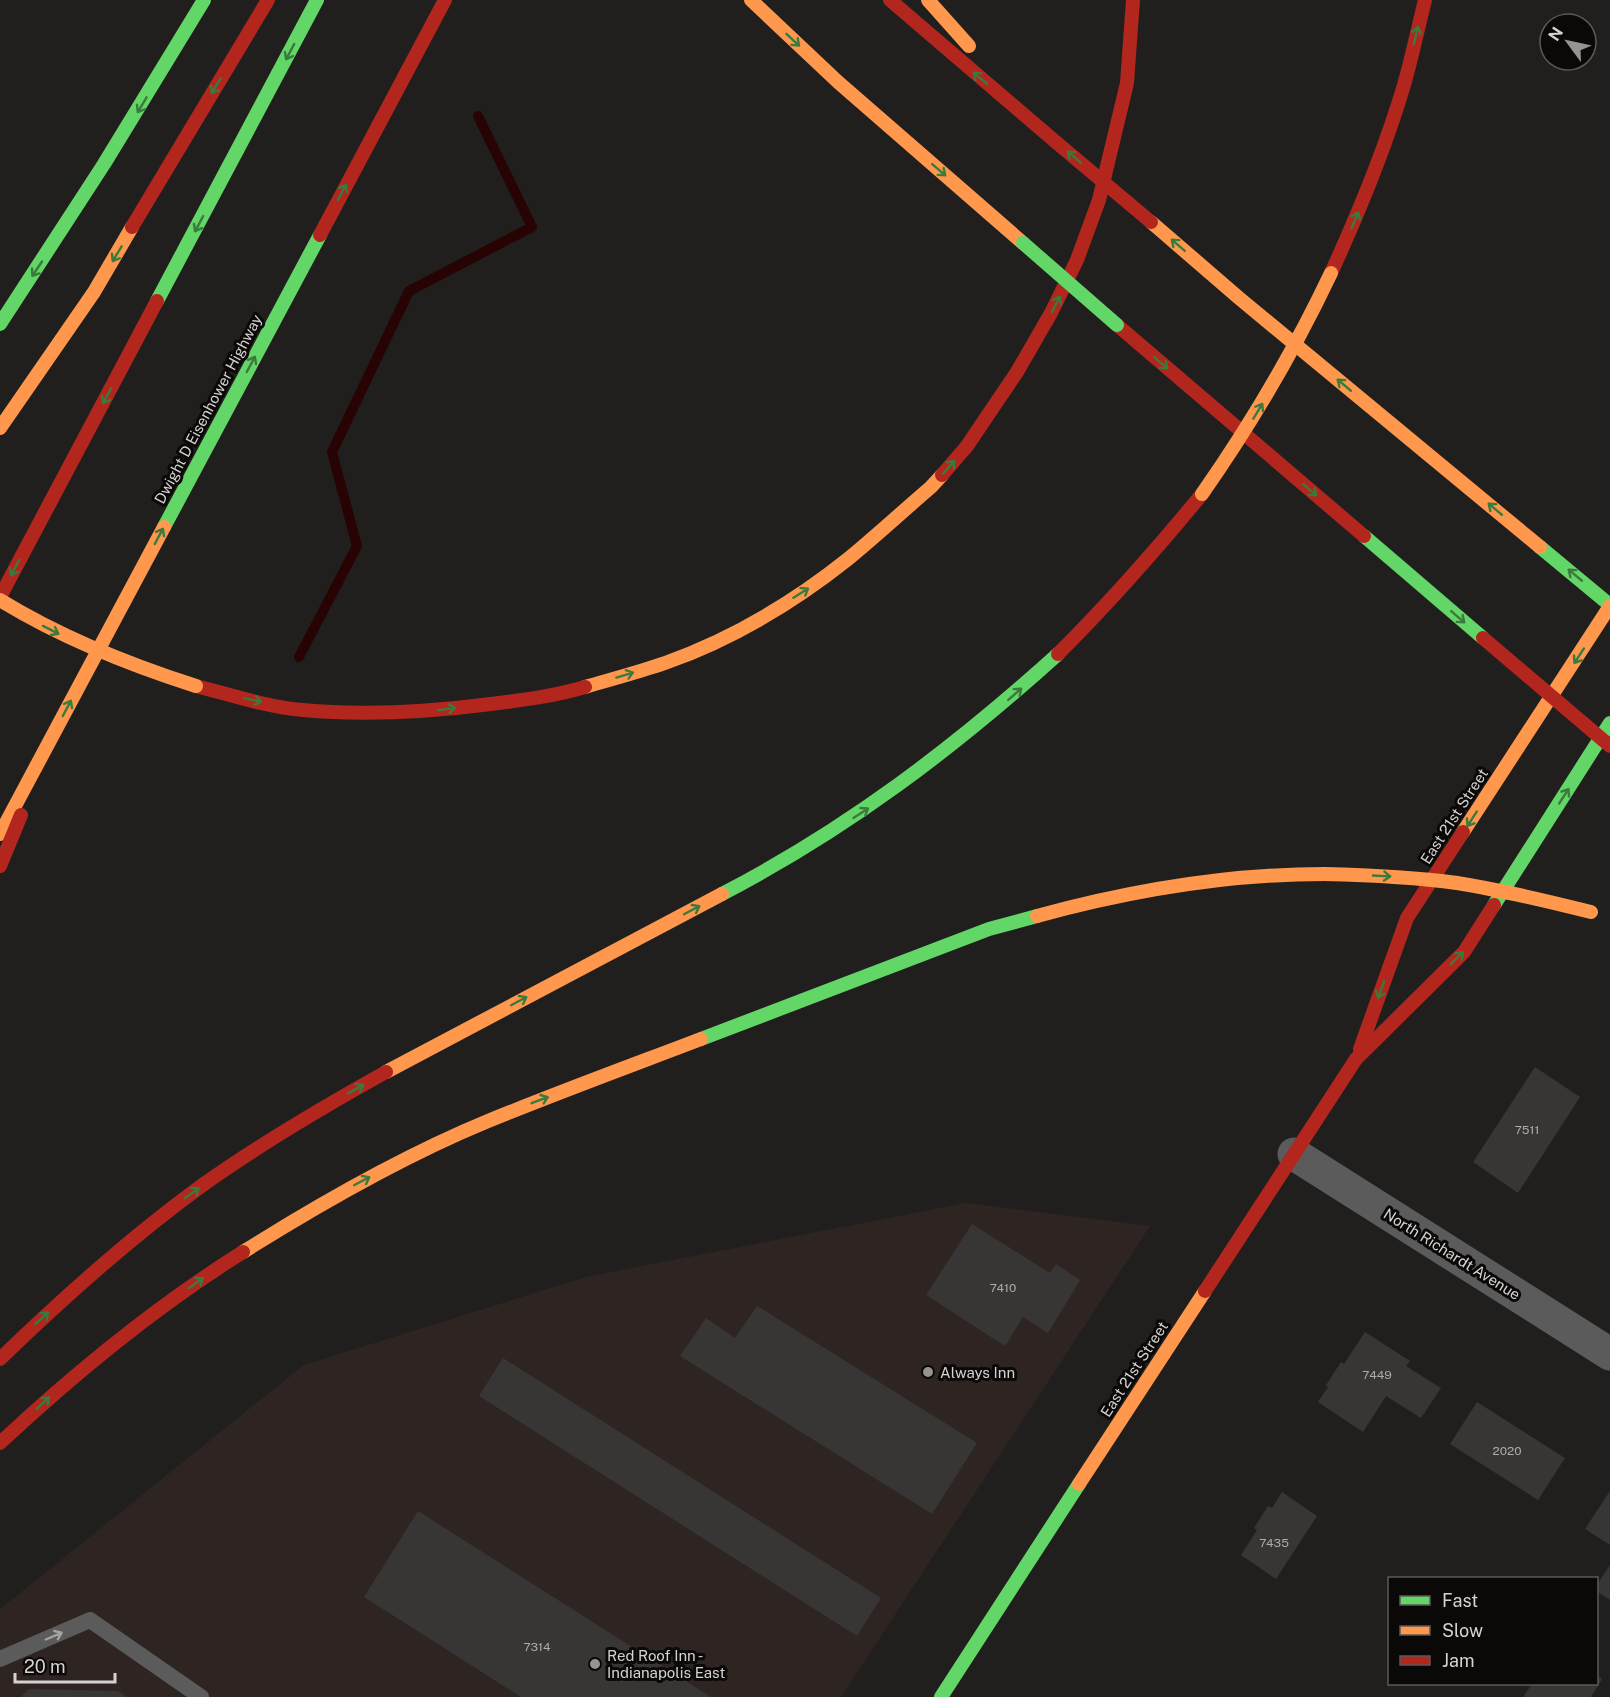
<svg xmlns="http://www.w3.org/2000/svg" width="1610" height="1697" font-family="'Public Sans',sans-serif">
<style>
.built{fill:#2e2522}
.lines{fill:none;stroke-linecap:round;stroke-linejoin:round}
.stream{stroke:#280303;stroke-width:10}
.building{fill:#373635}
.lane{stroke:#5c5b5b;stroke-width:16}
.street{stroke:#5c5b5b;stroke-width:33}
.fast{stroke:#63d668;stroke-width:14}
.slow{stroke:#ff974d;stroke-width:14}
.jam{stroke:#b3261e;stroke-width:14}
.fast-bridge{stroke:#63d668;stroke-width:14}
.slow-bridge{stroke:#ff974d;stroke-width:14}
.jam-bridge{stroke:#b3261e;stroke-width:14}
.oneway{stroke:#3b7a3d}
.oneway2{stroke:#a5a2a2}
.poi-dot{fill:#969392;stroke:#0b0908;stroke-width:2}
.labels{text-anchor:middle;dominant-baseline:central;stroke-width:6;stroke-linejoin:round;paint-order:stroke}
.number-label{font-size:12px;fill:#aeabaa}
.street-label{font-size:15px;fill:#d5d2d1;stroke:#0b0908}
.poi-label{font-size:15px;fill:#d5d2d1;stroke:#0b0908;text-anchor:start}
</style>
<rect width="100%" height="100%" fill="#211f1e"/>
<polygon class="built" points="966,1203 1150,1226 841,1697 0,1697 0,1609 304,1365 586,1277"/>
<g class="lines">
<polyline class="stream" points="299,657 357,546 332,452 409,291 532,227 478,116"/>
</g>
<g class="building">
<polygon points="1535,1067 1580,1097 1518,1193 1473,1162"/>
<polygon points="972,1224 1050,1273 1056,1264 1080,1280 1048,1333 1023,1317 1005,1346 926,1295"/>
<polygon points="757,1306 977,1443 932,1514 680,1356 706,1318 735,1338"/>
<polygon points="1365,1332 1410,1361 1406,1366 1441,1388 1421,1418 1386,1396 1363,1432 1318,1402 1328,1387 1326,1385 1341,1362 1344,1364"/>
<polygon points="503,1358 881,1598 857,1636 479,1396"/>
<polygon points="1477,1402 1565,1458 1538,1500 1450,1444"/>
<polygon points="1610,1491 1610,1545 1585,1529"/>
<polygon points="1282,1492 1317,1516 1276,1579 1241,1555 1257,1530 1254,1528 1268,1506 1272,1508"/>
<polygon points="418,1511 711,1697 521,1697 364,1597"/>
<polygon points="1610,1565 1610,1600 1596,1591 1596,1586"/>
<polygon points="1596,1670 1599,1672 1597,1675 1602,1679 1591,1697 1523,1697 1532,1684 1596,1684"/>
<polygon points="29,1689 118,1691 127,1697 21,1697"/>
</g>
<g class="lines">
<polyline class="lane" points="0,1659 90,1620 201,1697"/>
<polyline class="street" points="1294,1154 1610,1354"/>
<g class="fast">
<polyline points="157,301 317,0"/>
<polyline points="0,324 104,164 204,0"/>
<polyline points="164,527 320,235"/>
<polyline points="1364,536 1483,638"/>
<polyline points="1540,547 1610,605"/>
<path d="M722 894C847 829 954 748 1058 654"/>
<polyline points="1494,905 1610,723"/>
<polyline points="701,1039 989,929 1037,916"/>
<polyline points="941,1697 1079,1484"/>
</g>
<g class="slow">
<polyline points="751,0 838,82 1023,243"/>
<polyline points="928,0 969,46"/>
<polyline points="1151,222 1239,298 1540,547"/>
<polyline points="0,428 94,292 132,227"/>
<path d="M585 687C612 679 639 672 665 663 730 640 794 602 848 559 876 536 903 511 931 487L942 475"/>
<polyline points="1463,832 1610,606"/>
<polyline points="0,834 164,527"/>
<path d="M1037 916C1132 890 1226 874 1324 874"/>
<polyline points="386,1072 722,894"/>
<path d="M243 1252C321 1203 403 1156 488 1121 559 1092 630 1066 701 1039"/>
<polyline points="1079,1484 1205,1291"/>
</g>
<g class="jam">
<polyline points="890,0 1057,143"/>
<polyline points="132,227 268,0"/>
<polyline points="320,235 445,0"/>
<path d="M1331 273C1359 212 1385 149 1404 85 1412 57 1418 28 1425 0"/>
<polyline points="1117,325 1364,536"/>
<polyline points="942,475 967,446 1017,372 1051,313 1077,260 1099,200 1127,83 1133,0"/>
<polyline points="0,597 157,301"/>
<path d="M1058 654C1109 603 1156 550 1202 494"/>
<path d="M196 686C231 695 267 707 303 710 366 716 428 712 491 704 523 700 555 696 585 687"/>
<polyline points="0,866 21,815"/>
<polyline points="1360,1049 1407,918 1463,832"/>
<polyline points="1205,1291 1356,1059 1464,952 1494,905"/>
<path d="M0 1359C64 1297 131 1237 204 1184 262 1143 323 1107 386 1072"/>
<path d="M0 1443C76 1372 155 1307 243 1252"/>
</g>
<polyline class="fast-bridge" points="1023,243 1117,325"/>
<g class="slow-bridge">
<path d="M1202 494C1251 424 1294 351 1331 273"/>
<path d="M0 600C62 638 127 664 196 686"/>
<path d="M1324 874C1368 875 1413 877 1457 883 1502 890 1547 901 1591 912"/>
</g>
<g class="jam-bridge">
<polyline points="1057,143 1151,222"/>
<polyline points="1483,638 1610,746"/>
</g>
</g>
<defs><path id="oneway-shaft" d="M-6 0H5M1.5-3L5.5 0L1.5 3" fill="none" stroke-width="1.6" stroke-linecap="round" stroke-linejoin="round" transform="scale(1.5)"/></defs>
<g class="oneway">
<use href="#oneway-shaft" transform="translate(1416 35) rotate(-76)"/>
<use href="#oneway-shaft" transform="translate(793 40) rotate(43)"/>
<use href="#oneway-shaft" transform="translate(290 52) rotate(118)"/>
<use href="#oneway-shaft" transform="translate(980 78) rotate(-140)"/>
<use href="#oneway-shaft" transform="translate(216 86) rotate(121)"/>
<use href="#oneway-shaft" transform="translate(142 105) rotate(121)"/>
<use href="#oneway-shaft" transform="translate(1074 157) rotate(-140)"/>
<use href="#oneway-shaft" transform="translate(939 170) rotate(41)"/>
<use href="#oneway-shaft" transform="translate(342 192) rotate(-62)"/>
<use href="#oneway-shaft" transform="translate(1355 220) rotate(-67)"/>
<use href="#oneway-shaft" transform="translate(199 224) rotate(118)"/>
<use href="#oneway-shaft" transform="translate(1178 245) rotate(-139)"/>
<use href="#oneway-shaft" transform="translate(117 254) rotate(121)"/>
<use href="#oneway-shaft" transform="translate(37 269) rotate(124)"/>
<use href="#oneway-shaft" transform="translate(1056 304) rotate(-64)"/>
<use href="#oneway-shaft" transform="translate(1161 363) rotate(41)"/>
<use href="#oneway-shaft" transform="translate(251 364) rotate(-62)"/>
<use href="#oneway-shaft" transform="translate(1344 385) rotate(-140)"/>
<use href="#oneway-shaft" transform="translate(107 396) rotate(118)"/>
<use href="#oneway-shaft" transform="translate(1258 411) rotate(-59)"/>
<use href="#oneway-shaft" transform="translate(949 467) rotate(-49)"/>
<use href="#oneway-shaft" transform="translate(1310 490) rotate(41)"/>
<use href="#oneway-shaft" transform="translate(1495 509) rotate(-140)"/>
<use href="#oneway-shaft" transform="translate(159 536) rotate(-62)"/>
<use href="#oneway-shaft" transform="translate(15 568) rotate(118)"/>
<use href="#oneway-shaft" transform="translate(1575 575) rotate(-140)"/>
<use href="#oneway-shaft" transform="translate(801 593) rotate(-32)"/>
<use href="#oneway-shaft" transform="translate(1458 617) rotate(41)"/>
<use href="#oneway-shaft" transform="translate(51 630) rotate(27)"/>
<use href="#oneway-shaft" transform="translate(1579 656) rotate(123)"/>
<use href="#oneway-shaft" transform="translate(625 675) rotate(-17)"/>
<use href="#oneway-shaft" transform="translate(1015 694) rotate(-41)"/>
<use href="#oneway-shaft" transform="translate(253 700) rotate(12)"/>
<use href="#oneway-shaft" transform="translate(67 708) rotate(-62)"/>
<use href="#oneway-shaft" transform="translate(447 709) rotate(-7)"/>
<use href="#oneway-shaft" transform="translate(1564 796) rotate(-57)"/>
<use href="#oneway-shaft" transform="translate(861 813) rotate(-33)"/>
<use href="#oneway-shaft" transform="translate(1472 819) rotate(123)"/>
<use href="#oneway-shaft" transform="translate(1382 876) rotate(3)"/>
<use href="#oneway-shaft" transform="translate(692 910) rotate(-28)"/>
<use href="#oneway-shaft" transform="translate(1457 958) rotate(-45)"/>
<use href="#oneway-shaft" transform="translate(1381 990) rotate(110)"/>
<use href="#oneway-shaft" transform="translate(519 1001) rotate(-28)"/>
<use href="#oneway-shaft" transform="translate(356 1089) rotate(-29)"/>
<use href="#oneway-shaft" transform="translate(540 1100) rotate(-21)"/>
<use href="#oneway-shaft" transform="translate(362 1181) rotate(-28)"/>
<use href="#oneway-shaft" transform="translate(192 1193) rotate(-36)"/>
<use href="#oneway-shaft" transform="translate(196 1283) rotate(-35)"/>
<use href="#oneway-shaft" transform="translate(42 1318) rotate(-43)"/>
<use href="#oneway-shaft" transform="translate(43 1403) rotate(-42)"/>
</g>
<use class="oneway2" href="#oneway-shaft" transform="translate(54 1636) rotate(-23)"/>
<g class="poi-dot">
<circle cx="928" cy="1372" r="6"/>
<circle cx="595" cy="1664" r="6"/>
</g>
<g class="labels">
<g class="number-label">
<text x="1527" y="1130">7511</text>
<text x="1003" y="1288">7410</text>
<text x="1377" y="1375">7449</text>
<text x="1507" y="1451">2020</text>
<text x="1274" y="1543">7435</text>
<text x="537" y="1647">7314</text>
</g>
<g class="street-label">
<text transform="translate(208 409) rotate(-62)">Dwight D Eisenhower Highway</text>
<text transform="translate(1454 816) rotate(-57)">East 21st Street</text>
<text transform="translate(1452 1254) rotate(32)">North Richardt Avenue</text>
<text transform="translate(1134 1369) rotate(-57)">East 21st Street</text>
</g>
<g class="poi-label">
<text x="940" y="1372">Always Inn</text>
<text x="607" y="1655">Red Roof Inn -<tspan x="607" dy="17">Indianapolis East</tspan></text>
</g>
</g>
<rect x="1388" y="1577" width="210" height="108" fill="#0b0908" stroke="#5c5958" stroke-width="1.5"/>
<rect x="1400" y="1596" width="30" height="9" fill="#63d668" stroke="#5c5958" stroke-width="1.5"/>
<text x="1442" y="1607" font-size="18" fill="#d5d2d1">Fast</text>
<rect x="1400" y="1626" width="30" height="9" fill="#ff974d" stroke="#5c5958" stroke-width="1.5"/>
<text x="1442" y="1637" font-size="18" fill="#d5d2d1">Slow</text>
<rect x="1400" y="1656" width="30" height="9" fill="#b3261e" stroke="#5c5958" stroke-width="1.5"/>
<text x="1442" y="1667" font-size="18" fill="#d5d2d1">Jam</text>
<g transform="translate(1568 42) rotate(303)"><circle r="28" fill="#0b0908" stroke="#5c5958" stroke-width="1.5"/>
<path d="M0-4.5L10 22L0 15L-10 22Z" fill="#969392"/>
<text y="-9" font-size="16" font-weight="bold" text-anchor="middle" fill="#d5d2d1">N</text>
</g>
<path d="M15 1673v9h100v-9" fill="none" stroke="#d5d2d1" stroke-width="3"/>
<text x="24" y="1673" font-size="18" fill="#d5d2d1" stroke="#0b0908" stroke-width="4.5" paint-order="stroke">20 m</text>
</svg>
